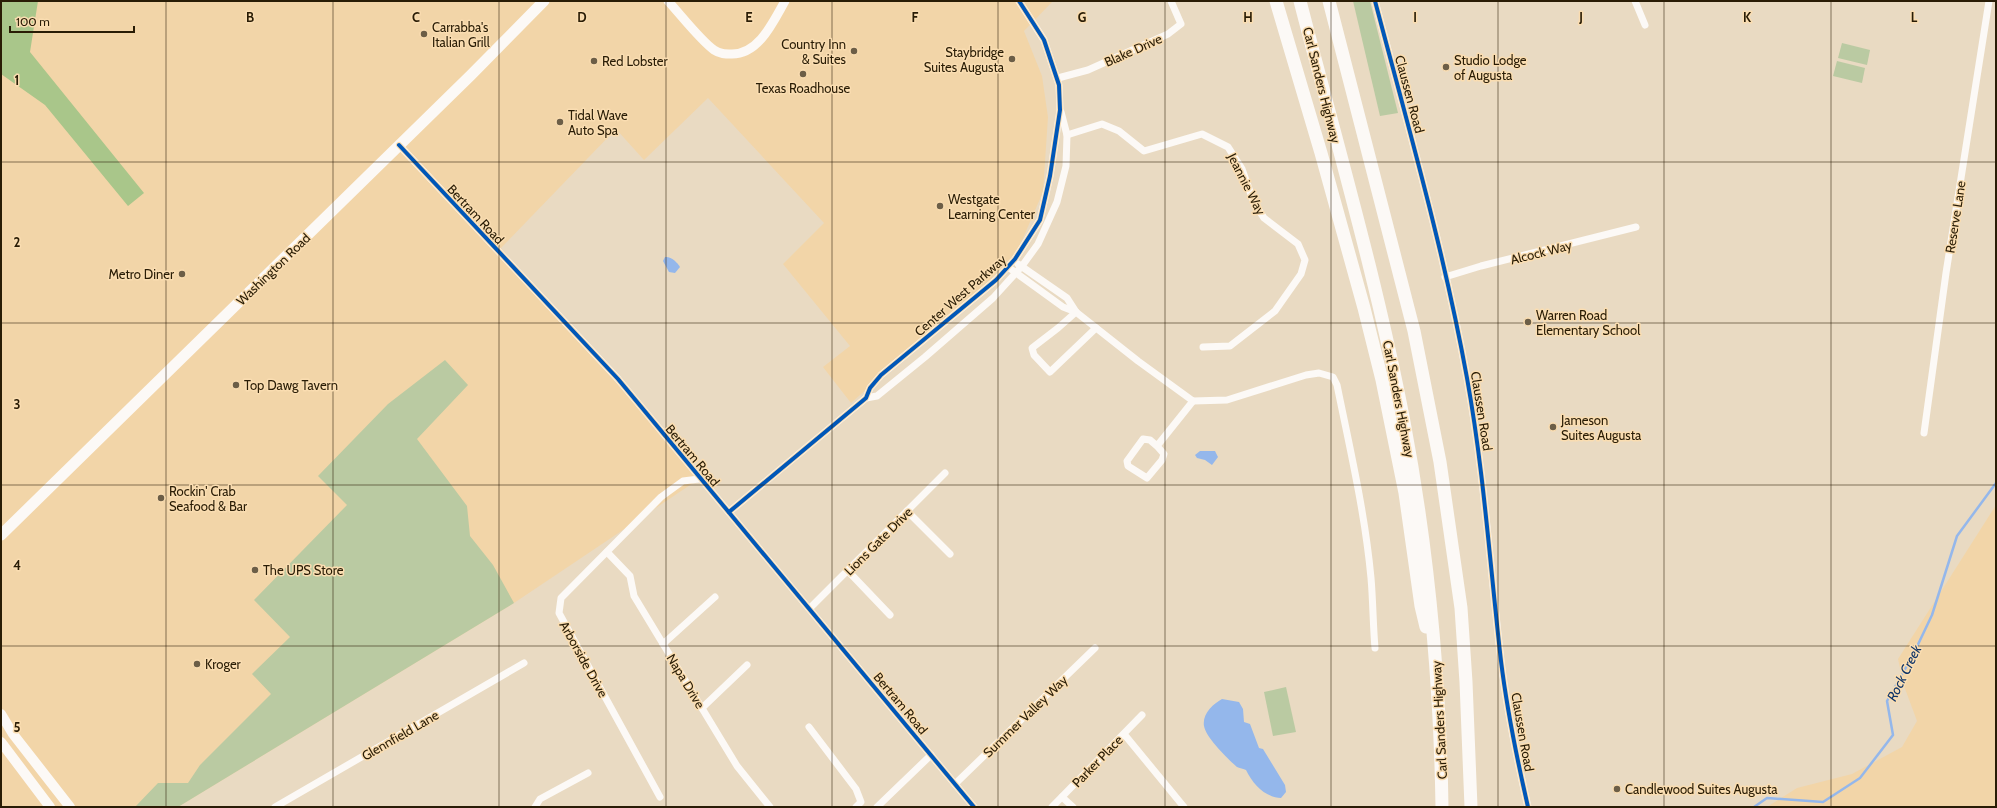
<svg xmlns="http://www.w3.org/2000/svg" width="1997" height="808" font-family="Cabin,sans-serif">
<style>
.built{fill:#f2d5a8}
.green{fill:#bacaa2}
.forest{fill:#a9c68a}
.water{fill:#94b7eb}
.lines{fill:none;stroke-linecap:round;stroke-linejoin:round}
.stream{stroke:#94b7eb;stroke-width:2.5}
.minor{stroke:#fcf9f6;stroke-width:7}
.tertiary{stroke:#fcf9f6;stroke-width:9}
.secondary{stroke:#fcf9f6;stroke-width:10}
.primary{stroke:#fcf9f6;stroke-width:11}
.motorway{stroke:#fcf9f6;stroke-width:13}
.cycleway-casing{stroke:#faddb1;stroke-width:6}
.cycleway{stroke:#0057b8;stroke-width:4}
.grid{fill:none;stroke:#291c05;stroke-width:1;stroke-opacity:0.55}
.poi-dot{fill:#6c5e47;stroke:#faddb1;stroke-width:1.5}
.labels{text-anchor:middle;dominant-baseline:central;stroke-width:3;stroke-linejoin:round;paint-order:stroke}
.poi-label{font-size:13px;fill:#291c05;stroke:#faddb1;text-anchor:start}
.street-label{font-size:13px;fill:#291c05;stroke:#faddb1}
.water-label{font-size:14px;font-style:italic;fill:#0f3468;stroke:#faddb1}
.grid-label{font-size:13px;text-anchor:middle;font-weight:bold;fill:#291c05;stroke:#faddb1;stroke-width:3;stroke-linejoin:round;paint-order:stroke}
</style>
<rect width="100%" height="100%" fill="#e9dac2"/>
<g class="built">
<polygon points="1,1 1053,1 1024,31 1042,76 1048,117 1043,192 1017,252 989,281 851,403 823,367 850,346 783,264 824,223 708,98 644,160 616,129 501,248 699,479 514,603 178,807 1,807"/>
<polygon points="1996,505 1996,807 1767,807 1797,788 1852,774 1902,747 1917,721 1904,686 1898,659"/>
</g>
<g class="green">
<polygon points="1353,1 1370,1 1398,113 1380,116"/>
<polygon points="1842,43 1870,50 1867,65 1838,58"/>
<polygon points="1837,61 1865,68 1862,83 1833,76"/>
<polygon points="445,360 468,385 417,439 467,506 470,536 493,565 514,603 178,807 135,807 158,783 188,783 200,765 271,694 252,674 290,637 254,600 347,505 318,476 388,404"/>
<polygon points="1286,687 1296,732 1273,736 1264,692"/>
</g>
<polygon class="forest" points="1,1 38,1 30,52 144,193 128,206 45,105 1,74"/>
<g class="water">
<path d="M665 257C671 256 677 262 680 267L675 273 669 272 663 261Z"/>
<polygon points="1200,451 1215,451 1218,457 1212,465 1205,460 1197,458 1195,455"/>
<path d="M1222 699 1239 702 1243 709 1244 722 1250 724 1259 748 1263 749 1285 785 1286 792 1281 798C1264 797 1253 784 1246 770 1244 769 1239 768 1237 767 1229 760 1206 738 1204 726 1202 714 1213 704 1222 699Z"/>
</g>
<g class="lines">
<polyline class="stream" points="1754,807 1767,798 1823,802 1860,778 1893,735 1887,701 1913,655 1932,615 1957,536 1996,483"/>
<g class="minor">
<path d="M1375 1C1408 126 1444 251 1467 378 1484 472 1490 566 1501 661 1507 710 1517 759 1528 807"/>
<polyline points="1635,1 1645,25"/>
<polyline points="1058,78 1088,70 1168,34 1181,24 1171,1"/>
<polyline points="1067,135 1102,124 1119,131 1144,151 1202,134 1228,147 1242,169 1254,203 1264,218 1298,244 1305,260 1301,274 1275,311 1230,346 1203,347"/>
<polyline points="399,145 618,379 974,807"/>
<polyline points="1018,264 1067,298 1076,312"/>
<path d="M1008 267 1063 307 1076 312 1138 361 1193 401 1227 400 1306 375 1319 373 1333 377 1337 385C1350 449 1365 513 1371 578 1373 601 1373 625 1375 648"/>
<polyline points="1445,277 1481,266 1636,227"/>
<polyline points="1076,312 1058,328 1032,348 1034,355 1050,372 1096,328"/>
<polyline points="866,398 877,396 925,357 993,298 1022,266 1038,244 1057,202 1066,166 1067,135 1061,112"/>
<polyline points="1924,433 1946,273 1989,1"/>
<polyline points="1157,446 1150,440 1143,439 1127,461 1128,466 1147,478 1162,460 1164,454 1157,446 1193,401"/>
<polyline points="907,511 950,554"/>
<polyline points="729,512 866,398 870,388 881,375 996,280 1015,259 1040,220 1050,176 1060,110 1059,85 1044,40 1019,1"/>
<polyline points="607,552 630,576 634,596 737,766 770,807"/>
<polyline points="848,571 890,615"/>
<polyline points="810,608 945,473"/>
<polyline points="663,644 715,597"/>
<polyline points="702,708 747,665"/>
<polyline points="809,727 856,789 861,802 856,807"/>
<polyline points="1124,734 1184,807"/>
<polyline points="955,784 1095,648"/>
<polyline points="660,797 559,613 561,598 661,497 683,481 699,479"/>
<polyline points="1062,797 1073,807"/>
<polyline points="275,807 524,663"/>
<polyline points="535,807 540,799 588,773"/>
<polyline points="877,807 931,755"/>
<polyline points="1052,807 1142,715"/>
</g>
<path class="tertiary" d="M668 1C680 14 701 41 714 50 720 54 725 54 732 54 759 54 773 22 785 1"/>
<g class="secondary">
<polyline points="1,714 13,734 70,807"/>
<polyline points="1,742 50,807"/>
</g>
<polyline class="primary" points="1,535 471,75 544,1"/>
<g class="motorway">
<polyline points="1276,1 1321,153 1364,308 1382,380 1405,493 1421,606 1426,627"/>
<path d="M1300 1C1336 141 1377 280 1404 422 1428 549 1440 677 1442 807"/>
<polyline points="1329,1 1414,331 1440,462 1461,608 1466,682 1471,807"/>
</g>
<g class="cycleway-casing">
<g id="cycleway">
<path d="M1375 1C1408 126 1444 251 1467 378 1484 472 1490 566 1501 661 1507 710 1517 759 1528 807"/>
<polyline points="399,145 618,379 974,807"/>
<polyline points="729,512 866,398 870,388 881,375 996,280 1015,259 1040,220 1050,176 1060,110 1059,85 1044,40 1019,1"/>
</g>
</g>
<use href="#cycleway" class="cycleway"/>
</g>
<path class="grid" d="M166 1V807M333 1V807M499 1V807M666 1V807M832 1V807M998 1V807M1165 1V807M1331 1V807M1498 1V807M1664 1V807M1831 1V807M1 162H1996M1 323H1996M1 485H1996M1 646H1996"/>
<g class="poi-dot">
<circle cx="424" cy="34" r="4"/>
<circle cx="854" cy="51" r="4"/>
<circle cx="1012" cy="59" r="4"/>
<circle cx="594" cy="61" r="4"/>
<circle cx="1446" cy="67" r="4"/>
<circle cx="803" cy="74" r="4"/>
<circle cx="560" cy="122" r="4"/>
<circle cx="940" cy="206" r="4"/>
<circle cx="182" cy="274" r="4"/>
<circle cx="1528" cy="322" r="4"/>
<circle cx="236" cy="385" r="4"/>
<circle cx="1553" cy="427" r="4"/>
<circle cx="161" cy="498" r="4"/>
<circle cx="255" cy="570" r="4"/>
<circle cx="197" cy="664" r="4"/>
<circle cx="1617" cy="789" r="4"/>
</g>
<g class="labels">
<g class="poi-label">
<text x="432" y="27">Carrabba's<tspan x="432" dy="15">Italian Grill</tspan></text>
<text x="846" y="44" text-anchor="end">Country Inn<tspan x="846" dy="15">&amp; Suites</tspan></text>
<text x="1004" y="52" text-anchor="end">Staybridge<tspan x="1004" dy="15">Suites Augusta</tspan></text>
<text x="1454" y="60">Studio Lodge<tspan x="1454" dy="15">of Augusta</tspan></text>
<text x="602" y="61">Red Lobster</text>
<text x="803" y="88" text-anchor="middle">Texas Roadhouse</text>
<text x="568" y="115">Tidal Wave<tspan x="568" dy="15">Auto Spa</tspan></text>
<text x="948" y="199">Westgate<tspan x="948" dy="15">Learning Center</tspan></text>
<text x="174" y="274" text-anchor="end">Metro Diner</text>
<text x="1536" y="315">Warren Road<tspan x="1536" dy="15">Elementary School</tspan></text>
<text x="244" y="385">Top Dawg Tavern</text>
<text x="1561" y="420">Jameson<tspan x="1561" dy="15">Suites Augusta</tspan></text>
<text x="169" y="491">Rockin' Crab<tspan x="169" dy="15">Seafood &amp; Bar</tspan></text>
<text x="263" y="570">The UPS Store</text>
<text x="205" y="664">Kroger</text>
<text x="1625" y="789">Candlewood Suites Augusta</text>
</g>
<g class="street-label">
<text transform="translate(1133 50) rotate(-24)">Blake Drive</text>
<text transform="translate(1322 85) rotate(76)">Carl Sanders Highway</text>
<text transform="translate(1410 94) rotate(75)">Claussen Road</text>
<text transform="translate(1247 184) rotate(63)">Jeannie Way</text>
<text transform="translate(476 214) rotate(47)">Bertram Road</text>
<text transform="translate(1955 217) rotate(-81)">Reserve Lane</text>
<text transform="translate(1541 252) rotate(-14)">Alcock Way</text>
<text transform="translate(273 269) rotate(-44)">Washington Road</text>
<text transform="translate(960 295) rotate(-41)">Center West Parkway</text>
<text transform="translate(1399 399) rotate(79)">Carl Sanders Highway</text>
<text transform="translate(1482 411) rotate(81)">Claussen Road</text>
<text transform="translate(693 455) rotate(50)">Bertram Road</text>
<text transform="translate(878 541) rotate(-45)">Lions Gate Drive</text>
<text transform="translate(584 659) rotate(61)">Arborside Drive</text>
<text transform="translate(686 681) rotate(59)">Napa Drive</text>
<text transform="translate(901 703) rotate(50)">Bertram Road</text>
<text transform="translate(1025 716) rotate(-44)">Summer Valley Way</text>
<text transform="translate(1439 720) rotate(-93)">Carl Sanders Highway</text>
<text transform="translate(1523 732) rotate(80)">Claussen Road</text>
<text transform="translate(400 735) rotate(-30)">Glennfield Lane</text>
<text transform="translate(1097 761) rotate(-46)">Parker Place</text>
</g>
<g class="water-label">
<text transform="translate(1904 673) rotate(-64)">Rock Creek</text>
</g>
</g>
<g class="grid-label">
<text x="250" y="22">B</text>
<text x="416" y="22">C</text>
<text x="582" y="22">D</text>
<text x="749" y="22">E</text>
<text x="915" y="22">F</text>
<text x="1082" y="22">G</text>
<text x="1248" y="22">H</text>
<text x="1415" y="22">I</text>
<text x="1581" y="22">J</text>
<text x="1747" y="22">K</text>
<text x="1914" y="22">L</text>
<text x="17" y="85">1</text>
<text x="17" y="247">2</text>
<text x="17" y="409">3</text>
<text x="17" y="570">4</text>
<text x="17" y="732">5</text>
</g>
<rect width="1997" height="808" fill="none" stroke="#291c05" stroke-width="4"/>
<path d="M10 26v6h124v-6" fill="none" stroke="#291c05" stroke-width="2"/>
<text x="16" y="26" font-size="12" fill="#291c05" stroke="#faddb1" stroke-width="3" paint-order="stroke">100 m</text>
</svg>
